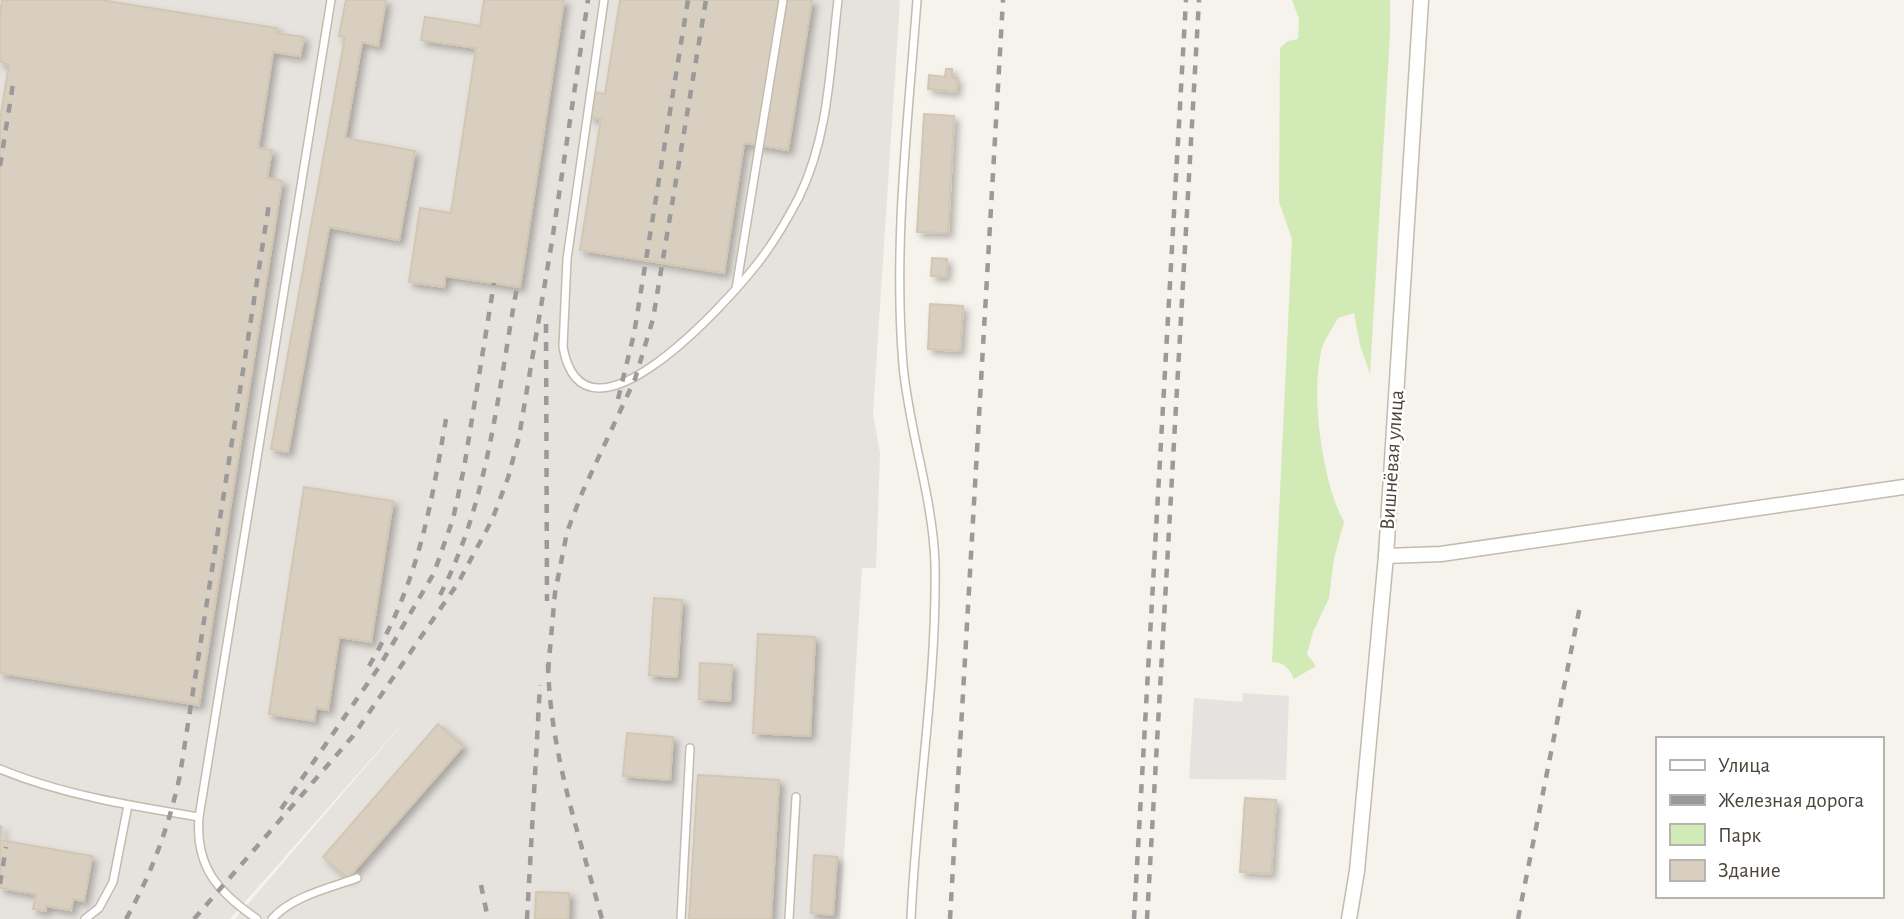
<svg xmlns="http://www.w3.org/2000/svg" width="1904" height="919" font-family="'Alegreya Sans',sans-serif">
<style>
.industrial{fill:#e6e2dd}
.green{fill:#d2eab5}
.parking{fill:#e5e3e0}
.building{fill:#d8cfc1;stroke:#d3c7b4;stroke-width:2;filter:url(#shadow)}
.lines{fill:none;stroke-linecap:round;stroke-linejoin:round}
.lane-casing{stroke:#c2bbae;stroke-width:10}
.street-casing{stroke:#c2bbae;stroke-width:17}
.lane{stroke:#fff;stroke-width:7}
.street{stroke:#fff;stroke-width:14}
.rail{stroke:#9a9a9a;stroke-width:4.5;stroke-dasharray:9 9;stroke-linecap:butt}
.labels{text-anchor:middle;dominant-baseline:central;stroke-width:5;stroke-linejoin:round;paint-order:stroke}
.street-label{font-size:21px;fill:#4b4439;stroke:#fff}
</style>
<defs>
<filter id="shadow"><feDropShadow dx="4.5" dy="4.5" stdDeviation="3.5" flood-color="#0004"/></filter>
</defs>
<rect width="100%" height="100%" fill="#f6f3ec"/>
<polygon class="industrial" points="0,0 900,0 873,413 880,453 876,568 862,568 840,919 235,919 423,700 230,919 0,919"/>
<path class="green" d="M1292 0H1390V34L1370 374 1360 345 1354 313 1338 318C1333 328 1323 340 1321 352 1311 397 1322 481 1344 522L1334 558 1329 598 1313 632 1307 654 1316 666 1294 679C1289 668 1284 662 1272 662L1292 239 1279 202 1280 48 1288 41 1298 39 1299 19Z"/>
<polygon class="parking" points="1243,693 1289,696 1286,780 1189,779 1194,698 1242,702"/>
<g class="building">
<polygon points="2,0 101,0 277,28 276,33 304,37 300,56 273,52 258,148 272,150 267,178 282,181 199,705 0,673 0,120 9,64 0,62 0,15"/>
<polygon points="346,0 386,0 378,46 362,42 345,138 415,151 399,240 329,227 288,452 271,449 345,37 339,36"/>
<polygon points="484,0 564,0 520,287 445,276 444,287 409,282 420,208 451,213 476,48 421,40 425,17 480,26"/>
<polygon points="620,0 812,0 788,150 744,143 724,273 580,250 601,119 590,117 594,92 605,94"/>
<polygon points="946,69 952,69 952,78 957,78 956,92 928,89 929,75 945,77"/>
<polygon points="924,114 954,116 948,233 917,232"/>
<polygon points="932,258 947,259 946,277 931,276"/>
<polygon points="930,304 963,306 960,351 928,349"/>
<polygon points="304,487 393,501 371,642 339,637 328,710 316,708 314,721 269,714"/>
<polygon points="654,598 682,600 677,677 649,675"/>
<polygon points="758,634 815,637 810,736 753,733"/>
<polygon points="700,663 732,665 730,701 699,699"/>
<polygon points="438,724 463,746 348,878 323,857"/>
<polygon points="627,733 673,737 670,780 623,776"/>
<polygon points="698,775 779,780 771,919 689,919"/>
<polygon points="1245,798 1276,800 1271,874 1240,872"/>
<polygon points="0,826 2,827 0,840 92,856 84,901 73,899 71,910 46,906 46,911 33,909 36,894 0,888"/>
<polygon points="814,855 837,857 833,915 811,913"/>
<polygon points="536,892 569,893 568,919 535,919"/>
</g>
<g class="lines">
<g class="lane-casing">
<g id="lane">
<path d="M604 0 567 259 563 347C584 463 729 300 757 264 773 244 787 220 799 197 829 136 830 66 838 0"/>
<polyline points="736,289 783,0"/>
<path d="M0 769C63 795 132 806 199 817 195 867 218 892 257 919"/>
<polyline points="199,817 331,0"/>
<polyline points="85,919 99,908 113,882 128,805"/>
<path d="M272 919C292 896 330 888 357 878"/>
<polyline points="681,919 690,748"/>
<polyline points="789,919 796,797"/>
<path d="M911 919C916 801 937 683 935 564 933 497 909 432 903 365 893 244 908 121 917 0"/>
</g>
</g>
<g class="street-casing">
<g id="street">
<polyline points="1386,556 1441,554 1904,487"/>
<polyline points="1349,919 1357,871 1386,556 1421,0"/>
</g>
</g>
<use href="#lane" class="lane"/>
<use href="#street" class="street"/>
<g class="rail">
<polyline points="0,166 13,84"/>
<polyline points="546,324 547,601"/>
<polyline points="618,399 634,334 688,0"/>
<path d="M440 595C489 501 498 390 517 287"/>
<path d="M548 664C550 753 579 834 602 919"/>
<path d="M369 666C418 583 430 512 446 419"/>
<polyline points="548,671 555,593 567,532 582,493 635,379 653,319 706,0"/>
<polyline points="281,809 379,667 434,573 453,519 464,468 494,283"/>
<polyline points="0,884 6,847"/>
<polyline points="481,885 488,919"/>
<path d="M126 919C152 873 169 826 180 775L269 204"/>
<polyline points="194,919 353,736 458,583 492,520 508,478 519,437 552,241 588,0"/>
<polyline points="527,919 540,685"/>
<polyline points="950,919 1003,0"/>
<polyline points="1134,919 1186,0"/>
<polyline points="1147,919 1199,0"/>
<polyline points="1518,919 1580,606"/>
</g>
</g>
<g class="labels">
<g class="street-label">
<text transform="translate(1392 460) rotate(-86)">Вишнёвая улица</text>
</g>
</g>
<rect x="1656" y="737" width="228" height="161" fill="#ffffff" stroke="#b7b4b0" stroke-width="2"/>
<rect x="1670" y="760" width="35" height="10" fill="#ffffff" stroke="#b7b4b0" stroke-width="2"/>
<text x="1718" y="772" font-size="21" fill="#4b4439">Улица</text>
<rect x="1670" y="795" width="35" height="10" fill="#9a9a9a" stroke="#b7b4b0" stroke-width="2"/>
<text x="1718" y="807" font-size="21" fill="#4b4439">Железная дорога</text>
<rect x="1670" y="824" width="35" height="21" fill="#d2eab5" stroke="#b7b4b0" stroke-width="2"/>
<text x="1718" y="842" font-size="21" fill="#4b4439">Парк</text>
<rect x="1670" y="860" width="35" height="21" fill="#d8cfc1" stroke="#b7b4b0" stroke-width="2"/>
<text x="1718" y="877" font-size="21" fill="#4b4439">Здание</text>
</svg>
